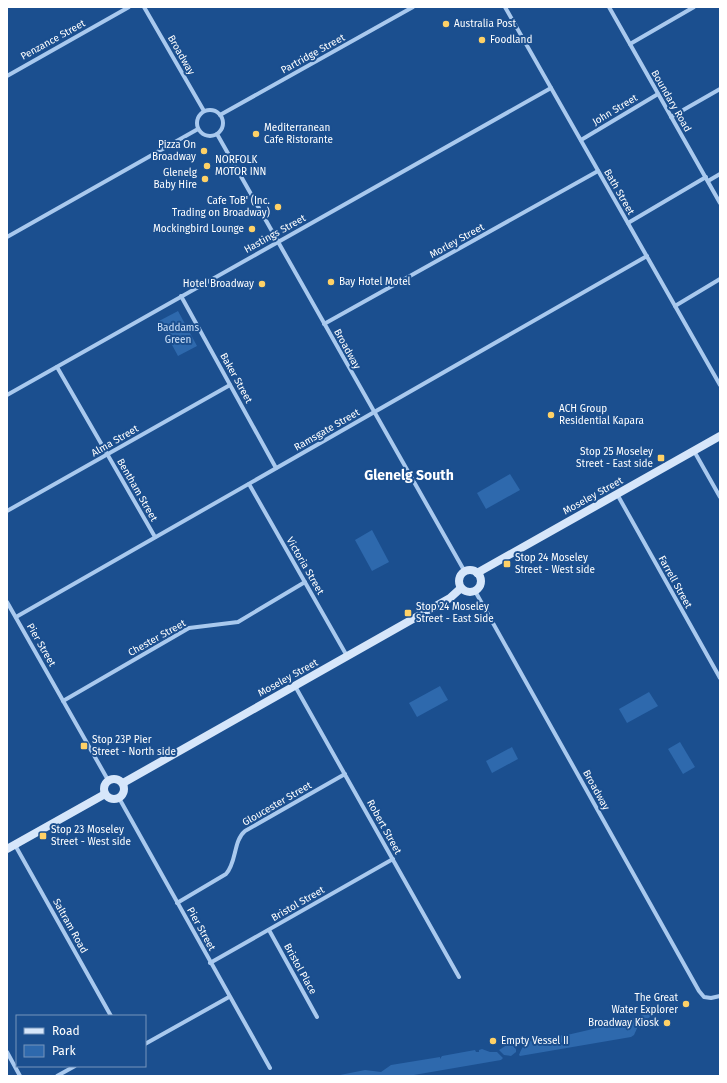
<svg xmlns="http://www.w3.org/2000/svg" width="727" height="1083" font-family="'Fira Sans',sans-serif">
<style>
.green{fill:#2e69ad}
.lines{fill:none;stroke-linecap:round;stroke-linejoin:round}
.street{stroke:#a9c9ee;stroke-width:4}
.secondary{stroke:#d6e6fa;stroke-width:8}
.poi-dot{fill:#ffd166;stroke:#1b4f8f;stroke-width:1.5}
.labels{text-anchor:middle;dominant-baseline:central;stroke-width:4;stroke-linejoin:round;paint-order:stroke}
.poi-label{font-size:10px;fill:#fff;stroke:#1b4f8f;text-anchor:start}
.street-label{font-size:10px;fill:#fff;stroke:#1b4f8f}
.park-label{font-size:10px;fill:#cfe3fa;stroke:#1b4f8f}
.district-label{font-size:14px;font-weight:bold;fill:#fff;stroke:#1b4f8f}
</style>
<rect width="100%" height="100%" fill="#1b4f8f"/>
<g class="green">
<polygon points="178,311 197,346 178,356 159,321"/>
<polygon points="510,474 520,490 486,509 477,493"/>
<polygon points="372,530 389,562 372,571 355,540"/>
<polygon points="440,686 448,700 417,717 409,703"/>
<polygon points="649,692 658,706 627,723 619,709"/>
<polygon points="680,742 695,767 683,774 668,749"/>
<polygon points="512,747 518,759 492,773 486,761"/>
<path d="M653 1012V1015L639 1024 634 1035 631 1037 520 1056 519 1055C523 1045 526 1041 537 1040L538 1042 540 1041V1039L564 1035 565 1037H567V1035L610 1025 611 1027H613L612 1025Z"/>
<polygon points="510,1043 516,1049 516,1052 511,1056 504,1055 499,1050"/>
<polygon points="482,1049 490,1052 497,1052 503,1058 501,1060 408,1076 335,1076 365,1070 381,1072 391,1065 440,1057 440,1059 442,1056 475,1050 476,1052 479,1052 479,1050"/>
</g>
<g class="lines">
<g class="street">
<polyline points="144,7 204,111"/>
<polyline points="505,7 720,385"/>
<polyline points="609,7 720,203"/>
<polyline points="630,44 694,7"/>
<polyline points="7,76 129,7"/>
<circle cx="210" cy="123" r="13"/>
<polyline points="220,115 413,7"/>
<polyline points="671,117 720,89"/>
<polyline points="217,134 465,572"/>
<polyline points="581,140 658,94"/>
<polyline points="708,181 720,174"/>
<polyline points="628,223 706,177"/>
<polyline points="7,237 198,129"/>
<polyline points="181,296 276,468"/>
<polyline points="675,306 720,279"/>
<polyline points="324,324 598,171"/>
<polyline points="57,367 155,537"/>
<polyline points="7,395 551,88"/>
<polyline points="694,451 720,497"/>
<polyline points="249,484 347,656"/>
<polyline points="617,494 720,678"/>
<polyline points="7,511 230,385"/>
<polyline points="475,591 699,991 704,997 711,998 720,996"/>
<polyline points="7,602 108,780"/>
<polyline points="16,617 647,256"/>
<polyline points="295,686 459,977"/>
<polyline points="63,701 189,628 238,622 305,582"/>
<polyline points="119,798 270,1068"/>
<polyline points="15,845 111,1016"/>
<path d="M177 903 226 874C237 862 233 841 245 831L345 774"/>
<polyline points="269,930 317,1017"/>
<polyline points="210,963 393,859"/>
<polyline points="145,1044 229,997"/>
<polyline points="7,1052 20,1076"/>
<polyline points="57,1076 75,1066"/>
</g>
<g class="secondary">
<circle cx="470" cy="581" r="11"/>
<polyline points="477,573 720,436"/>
<circle cx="114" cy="789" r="10"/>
<polyline points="123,783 450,598 461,588"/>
<polyline points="7,849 105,794"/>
</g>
</g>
<g class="poi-dot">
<circle cx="446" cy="24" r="4"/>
<circle cx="482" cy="40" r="4"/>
<circle cx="256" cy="134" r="4"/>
<circle cx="204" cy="151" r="4"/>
<circle cx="207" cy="166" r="4"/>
<circle cx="205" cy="179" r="4"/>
<circle cx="278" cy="207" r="4"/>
<circle cx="252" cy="229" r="4"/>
<circle cx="331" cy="282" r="4"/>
<circle cx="262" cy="284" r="4"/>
<circle cx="551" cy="415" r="4"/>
<rect x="657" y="454" width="8" height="8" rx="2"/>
<rect x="503" y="560" width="8" height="8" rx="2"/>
<rect x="404" y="609" width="8" height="8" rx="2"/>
<rect x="80" y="742" width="8" height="8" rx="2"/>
<rect x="39" y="832" width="8" height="8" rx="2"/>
<circle cx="686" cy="1004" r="4"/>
<circle cx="667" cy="1023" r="4"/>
<circle cx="493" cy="1041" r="4"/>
</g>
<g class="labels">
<g class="poi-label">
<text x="454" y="24">Australia Post</text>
<text x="490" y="40">Foodland</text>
<text x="264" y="128">Mediterranean<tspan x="264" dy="12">Cafe Ristorante</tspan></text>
<text x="196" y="145" text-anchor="end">Pizza On<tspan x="196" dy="12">Broadway</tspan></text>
<text x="215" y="160">NORFOLK<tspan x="215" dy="12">MOTOR INN</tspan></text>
<text x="197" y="173" text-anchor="end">Glenelg<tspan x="197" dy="12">Baby Hire</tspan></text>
<text x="270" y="201" text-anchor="end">Cafe ToB' (Inc.<tspan x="270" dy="12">Trading on Broadway)</tspan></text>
<text x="244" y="229" text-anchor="end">Mockingbird Lounge</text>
<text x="339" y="282">Bay Hotel Motel</text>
<text x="254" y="284" text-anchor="end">Hotel Broadway</text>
<text x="559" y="409">ACH Group<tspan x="559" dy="12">Residential Kapara</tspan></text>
<text x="653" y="452" text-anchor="end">Stop 25 Moseley<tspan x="653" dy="12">Street - East side</tspan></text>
<text x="515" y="558">Stop 24 Moseley<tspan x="515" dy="12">Street - West side</tspan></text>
<text x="416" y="607">Stop 24 Moseley<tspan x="416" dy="12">Street - East Side</tspan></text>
<text x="92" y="740">Stop 23P Pier<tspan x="92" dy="12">Street - North side</tspan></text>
<text x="51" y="830">Stop 23 Moseley<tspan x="51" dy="12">Street - West side</tspan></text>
<text x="678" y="998" text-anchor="end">The Great<tspan x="678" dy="12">Water Explorer</tspan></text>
<text x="659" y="1023" text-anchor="end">Broadway Kiosk</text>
<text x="501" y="1041">Empty Vessel II</text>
</g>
<g class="street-label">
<text transform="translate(53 40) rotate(-29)">Penzance Street</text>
<text transform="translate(313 54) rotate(-29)">Partridge Street</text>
<text transform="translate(181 55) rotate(60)">Broadway</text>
<text transform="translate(671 101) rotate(60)">Boundary Road</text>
<text transform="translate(615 110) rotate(-31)">John Street</text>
<text transform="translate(619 192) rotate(60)">Bath Street</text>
<text transform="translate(275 234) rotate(-29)">Hastings Street</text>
<text transform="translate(457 241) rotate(-29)">Morley Street</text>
<text transform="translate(347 349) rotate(61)">Broadway</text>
<text transform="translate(236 378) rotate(61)">Baker Street</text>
<text transform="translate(327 430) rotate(-30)">Ramsgate Street</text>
<text transform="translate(115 441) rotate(-30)">Alma Street</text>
<text transform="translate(137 490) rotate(60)">Bentham Street</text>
<text transform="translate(593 496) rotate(-29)">Moseley Street</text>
<text transform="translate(305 566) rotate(60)">Victoria Street</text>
<text transform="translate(675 582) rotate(61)">Farrell Street</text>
<text transform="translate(157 638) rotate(-29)">Chester Street</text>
<text transform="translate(41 645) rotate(60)">Pier Street</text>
<text transform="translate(288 678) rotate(-29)">Moseley Street</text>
<text transform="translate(596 790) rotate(61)">Broadway</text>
<text transform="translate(277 804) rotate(-30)">Gloucester Street</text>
<text transform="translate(384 827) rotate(61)">Robert Street</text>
<text transform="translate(298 904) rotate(-30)">Bristol Street</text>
<text transform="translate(70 926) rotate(61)">Saltram Road</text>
<text transform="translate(201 929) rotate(61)">Pier Street</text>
<text transform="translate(300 969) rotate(61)">Bristol Place</text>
</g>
<g class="park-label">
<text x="178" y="328">Baddams<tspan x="178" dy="12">Green</tspan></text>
</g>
<g class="district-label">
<text x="409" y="475">Glenelg South</text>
</g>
</g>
<rect width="727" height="1083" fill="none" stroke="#ffffff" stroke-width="16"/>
<rect x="16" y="1015" width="130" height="52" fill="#1b4f8f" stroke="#7695bc"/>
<rect x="24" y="1028" width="20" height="6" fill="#d6e6fa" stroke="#7695bc"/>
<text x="52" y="1035" font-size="12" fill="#ffffff">Road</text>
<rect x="24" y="1045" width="20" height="12" fill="#2e69ad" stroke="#7695bc"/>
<text x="52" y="1055" font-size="12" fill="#ffffff">Park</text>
</svg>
